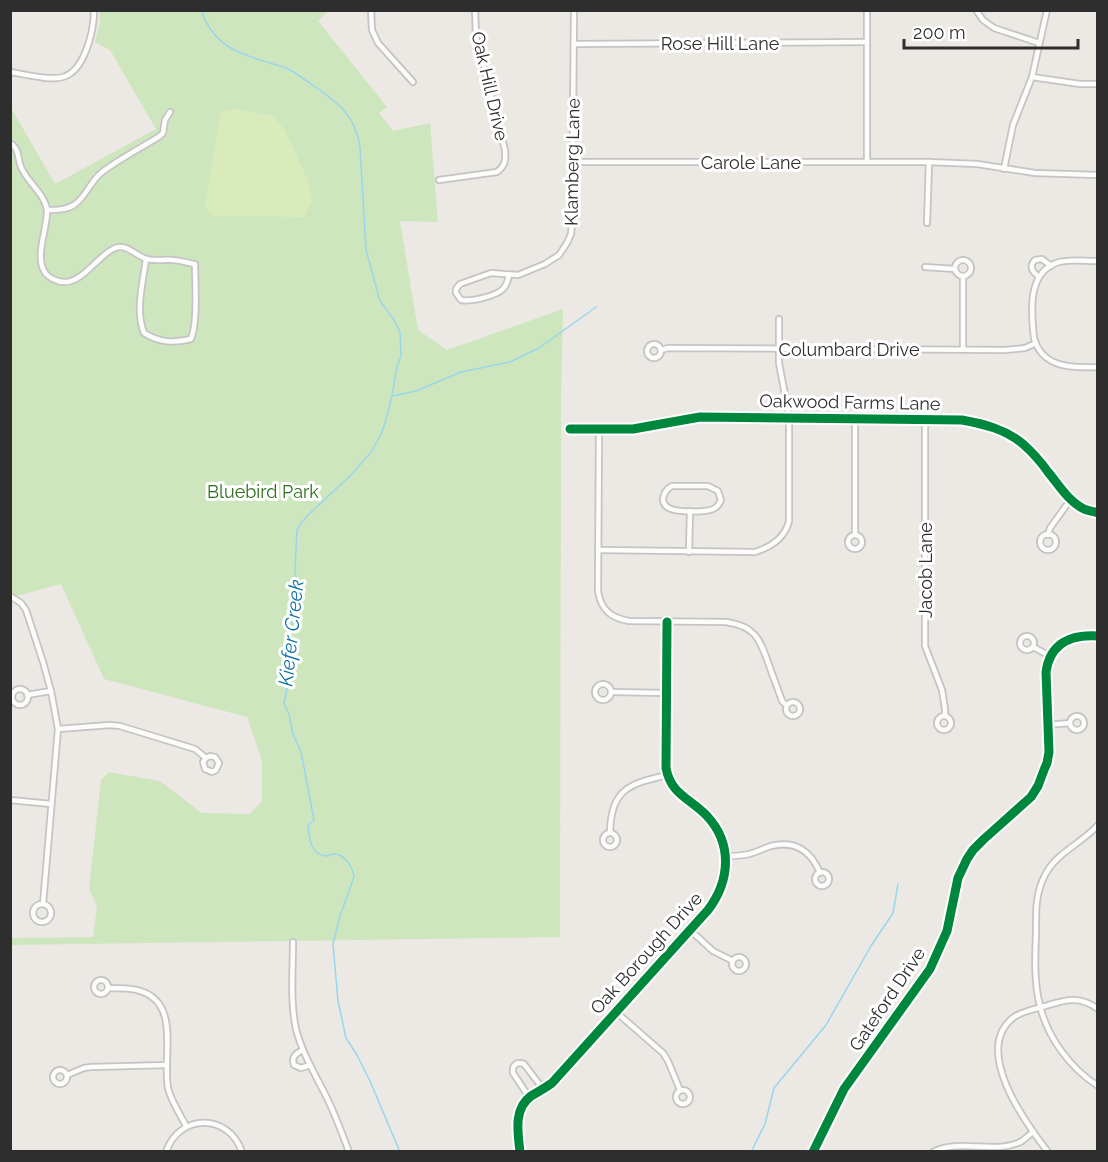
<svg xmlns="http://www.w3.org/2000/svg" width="1108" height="1162" font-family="Raleway,sans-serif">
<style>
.park{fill:#cee6be}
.pitch{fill:#d9eabb}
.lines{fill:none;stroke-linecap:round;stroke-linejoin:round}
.stream{stroke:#99d6ec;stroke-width:1.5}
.minor-casing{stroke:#c5c4c5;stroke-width:8}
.minor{stroke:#fcfcfb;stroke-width:4.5}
.cycleway-casing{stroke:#fff;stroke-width:13}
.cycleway{stroke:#00873e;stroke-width:9}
.labels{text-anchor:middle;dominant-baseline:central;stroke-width:6;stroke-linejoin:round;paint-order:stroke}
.street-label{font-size:18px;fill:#2e2e2e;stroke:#fff}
.park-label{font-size:18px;fill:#2c6e1b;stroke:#fff}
.water-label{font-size:20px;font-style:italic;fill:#0d6fa3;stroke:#fff}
</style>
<rect width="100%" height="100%" fill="#ece8e4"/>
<polygon class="park" points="100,11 328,11 318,21 387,107 379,113 393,131 430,123 438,222 400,221 418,330 447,350 563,309 561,399 560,937 11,945 11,938 93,937 97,906 89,889 101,780 109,772 160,781 202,813 250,814 262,801 262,760 247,717 104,679 61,584 16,596 11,594 10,106 55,184 156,129 110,50 95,42 100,22"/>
<polygon class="pitch" points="237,109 273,116 284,129 308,180 312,200 304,217 213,216 205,207 221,111"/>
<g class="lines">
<g class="stream">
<path d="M201 10C217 55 251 55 288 69 296 73 304 79 311 84 336 101 356 115 360 147L366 250 380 301 394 320 400 332 401 356 397 366 392 396 385 423 382 432 372 451 351 475 308 515 301 523 297 530 295 571 298 592 292 624 286 646 284 658 287 689 284 703 289 714 293 734 301 752 314 820 308 825C309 836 310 854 325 856 328 856 331 854 334 854 345 854 353 868 354 877L340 916 333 944 338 1001 346 1038 357 1055 370 1081 400 1152"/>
<polyline points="393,396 416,391 461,372 510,362 539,348 596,307"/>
<polyline points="751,1152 765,1124 774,1088 826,1025 871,946 893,913 898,884"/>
</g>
<g class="minor-casing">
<g id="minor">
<polyline points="371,10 372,30 378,43 413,82"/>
<polyline points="976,10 983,20 994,28 1039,43"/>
<polyline points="574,44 867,42"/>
<path d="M10 72C24 74 50 81 63 77 85 71 94 30 94 10"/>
<polyline points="1032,77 1080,84 1098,84"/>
<path d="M10 143C20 149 17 158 21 167 27 182 45 194 47 210 48 228 33 258 46 274 47 275 51 278 53 279 79 293 95 256 115 248 127 244 134 254 144 258 153 262 163 259 172 260 179 260 187 263 195 264 195 284 198 322 191 339 174 343 160 343 144 333 135 311 143 282 146 259"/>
<polyline points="867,161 867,10"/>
<polyline points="573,162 929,162 977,164 1035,173 1098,175"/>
<polyline points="1004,169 1013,125 1032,77 1047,10"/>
<path d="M439 180 497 172C505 166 506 160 505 150L476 36 475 10"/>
<path d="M47 210C56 210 66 210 74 205 86 197 90 182 101 173 119 159 141 148 160 136L163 133 165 120 170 112"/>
<polyline points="927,223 929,162"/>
<circle cx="963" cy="268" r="8"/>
<path d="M1098 261C1085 261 1071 259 1059 262 1027 271 1031 312 1034 338 1042 368 1072 368 1098 367"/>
<polyline points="925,267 955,269"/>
<path d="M509 275C508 280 507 285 503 289 496 296 471 302 461 300L456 293V289L460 284 491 273 518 275 545 264 559 255 567 243 571 234 572 224 574 10"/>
<polyline points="963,276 963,349"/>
<path d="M1039 277C1033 272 1028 267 1035 260L1042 259 1051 266"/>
<circle cx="654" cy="351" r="7"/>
<polyline points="661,350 668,348 1005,350 1025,348 1036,343"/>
<polyline points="925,420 925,646 942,690 945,709 945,716"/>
<path d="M570 429H633L700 417 962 420C984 424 1005 429 1023 444 1032 452 1041 462 1048 472 1059 485 1068 501 1084 509 1088 511 1093 511 1098 513"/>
<path d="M599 430 598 591C601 610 611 618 629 621L726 622C756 626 760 640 769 665 773 677 778 689 782 701L786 705"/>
<path d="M672 486H708L718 491 721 500C719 504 719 505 715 508 708 513 679 512 671 509 658 504 663 491 672 486Z"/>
<polyline points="855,534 855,419"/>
<circle cx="1048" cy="542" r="8"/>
<circle cx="855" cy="542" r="7"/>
<polyline points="1048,535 1050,528 1071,499"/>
<path d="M598 550 755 552C771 547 785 538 789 521V426L788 411 779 363V319"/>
<polyline points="689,552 690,511"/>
<polyline points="10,596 21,603 26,610 43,662 51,691 58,729 43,904"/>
<circle cx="1027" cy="643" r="7"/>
<polyline points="1033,647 1050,656"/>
<circle cx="603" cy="692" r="8"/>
<circle cx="20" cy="697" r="8"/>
<polyline points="611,692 666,693"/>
<polyline points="27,695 51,691"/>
<circle cx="793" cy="709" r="7"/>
<circle cx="944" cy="723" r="7"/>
<circle cx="1077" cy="723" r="7"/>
<polyline points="1047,725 1070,723"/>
<polyline points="58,729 110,725 120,726 195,749 206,758 210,756 215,757 219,763 216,770 212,772 205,769 203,762 206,758"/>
<polyline points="10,800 51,804"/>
<path d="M1098 825C1081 844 1057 852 1045 875 1035 894 1036 913 1036 933 1035 957 1034 983 1040 1006 1048 1038 1070 1068 1098 1086"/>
<path d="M610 832C611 789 629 784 667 775"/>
<circle cx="610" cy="840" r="7"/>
<path d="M726 856C733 856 742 856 749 854 757 852 764 848 771 846 795 840 811 851 820 873"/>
<circle cx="822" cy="879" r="7"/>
<circle cx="42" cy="913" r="9"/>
<polyline points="690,930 713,951 733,961"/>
<path d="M293 942C293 971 290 1001 296 1029 302 1053 315 1074 326 1096 335 1114 342 1133 349 1152"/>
<circle cx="739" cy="964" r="7"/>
<circle cx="101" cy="987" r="7"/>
<path d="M109 988C118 988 128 988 137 990 182 1001 162 1055 168 1088 171 1101 180 1114 186 1126"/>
<polyline points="616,1012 663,1053 668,1061 680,1090"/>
<path d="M303 1050C296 1053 291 1057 294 1065L301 1068 310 1065"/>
<circle cx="60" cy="1077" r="7"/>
<polyline points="67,1075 84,1068 91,1067 167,1065"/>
<circle cx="683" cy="1097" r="7"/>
<path d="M529 1097 513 1073V1068C515 1063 519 1062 524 1064L543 1089"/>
<path d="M166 1152C179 1113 229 1113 242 1152"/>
<path d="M520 1152C518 1133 513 1109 531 1096 538 1092 545 1088 552 1083L708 910C730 881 733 844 707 816 690 798 671 795 666 768L667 622"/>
<path d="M813 1152 844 1089 930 969 947 931 958 878 967 859 973 850 984 839 1031 797 1038 786 1044 770 1047 763 1049 752 1046 672C1050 643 1071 634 1098 636"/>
<path d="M933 1152C960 1138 997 1155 1022 1141 1025 1139 1029 1135 1033 1132"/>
<path d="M1048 1152C1024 1121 972 1049 1014 1017 1023 1011 1035 1009 1045 1006 1065 1000 1079 995 1098 1009"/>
</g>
</g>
<use href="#minor" class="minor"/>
<g class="cycleway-casing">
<g id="cycleway">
<path d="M570 429H633L700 417 962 420C984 424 1005 429 1023 444 1032 452 1041 462 1048 472 1059 485 1068 501 1084 509 1088 511 1093 511 1098 513"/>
<path d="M520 1152C518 1133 513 1109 531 1096 538 1092 545 1088 552 1083L708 910C730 881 733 844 707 816 690 798 671 795 666 768L667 622"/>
<path d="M813 1152 844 1089 930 969 947 931 958 878 967 859 973 850 984 839 1031 797 1038 786 1044 770 1047 763 1049 752 1046 672C1050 643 1071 634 1098 636"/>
</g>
</g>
<use href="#cycleway" class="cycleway"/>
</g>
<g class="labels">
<g class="street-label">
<text x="720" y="43">Rose Hill Lane</text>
<text transform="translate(490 86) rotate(77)">Oak Hill Drive</text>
<text transform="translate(572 162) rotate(-89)">Klamberg Lane</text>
<text x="751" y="162">Carole Lane</text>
<text x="849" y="349">Columbard Drive</text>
<text transform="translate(850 402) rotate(1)">Oakwood Farms Lane</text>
<text transform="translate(925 570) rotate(-90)">Jacob Lane</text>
<text transform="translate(646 953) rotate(-48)">Oak Borough Drive</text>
<text transform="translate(887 999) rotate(-56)">Gateford Drive</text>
</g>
<g class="park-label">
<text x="263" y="491">Bluebird Park</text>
</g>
<g class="water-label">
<text transform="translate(291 633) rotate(-84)">Kiefer Creek</text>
</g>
</g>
<rect width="1108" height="1162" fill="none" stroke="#2e2e2e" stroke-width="24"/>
<path d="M904 39v9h174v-9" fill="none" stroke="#2e2e2e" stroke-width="3"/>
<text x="913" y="39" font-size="18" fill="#2e2e2e" stroke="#ffffff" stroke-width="4.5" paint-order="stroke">200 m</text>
</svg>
